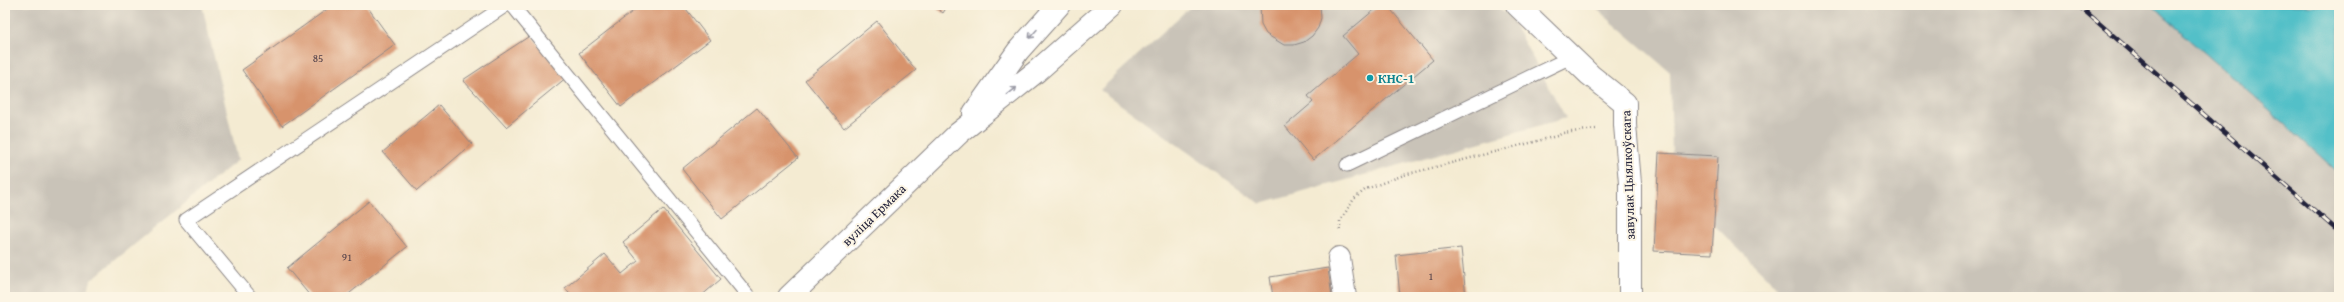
<svg xmlns="http://www.w3.org/2000/svg" width="2344" height="302" font-family="'Gentium Book Plus',serif">
<style>
.industrial{fill:#c9c3b8}
.water{fill:#52c0c8;stroke:#3a7182}
.building{fill:#d7936c}
.lines{fill:none;stroke-linecap:round;stroke-linejoin:round}
.service-casing{stroke:#8b8686;stroke-width:15}
.minor-casing{stroke:#8b8686;stroke-width:24}
.path{stroke:#8b8686;stroke-width:2.5;stroke-dasharray:1 3;stroke-linecap:butt}
.service{stroke:#fff;stroke-width:13}
.minor{stroke:#fff;stroke-width:22}
.rail-casing{stroke:#22223b;stroke-width:4.5}
.rail{stroke:#fcf5e5;stroke-width:3;stroke-dasharray:9;stroke-linecap:butt}
.oneway{stroke:#9c9ca7}
.culture-dot{fill:#0f9aa8;stroke:#fcf5e5;stroke-width:1.5}
.labels{text-anchor:middle;dominant-baseline:central;stroke-width:4;stroke-linejoin:round;paint-order:stroke}
.number-label{font-size:11px;fill:#4f3e47}
.culture-label{font-size:13px;font-weight:bold;fill:#0d838f;stroke:#fcf5e5;text-anchor:start}
.street-label{font-size:13px;fill:#22223b;stroke:#fcf5e5}
</style>
<rect width="100%" height="100%" fill="#fcf5e5"/>
<filter id="ink" filterUnits="userSpaceOnUse"><feTurbulence type="fractalNoise" baseFrequency=".025" numOctaves="2"/><feDisplacementMap in="SourceGraphic" scale="8" xChannelSelector="R" yChannelSelector="G"/><feConvolveMatrix kernelMatrix="1 2 1 2 8 2 1 2 1" color-interpolation-filters="sRGB"/></filter>
<filter id="wash" filterUnits="userSpaceOnUse"><feTurbulence type="fractalNoise" baseFrequency=".012" numOctaves="4" result="noise"/><feDisplacementMap in="SourceGraphic" scale="16" xChannelSelector="R" yChannelSelector="G"/><feGaussianBlur stdDeviation="0.9" result="paint"/><feColorMatrix in="noise" values="0 0 0 0 0 0 0 0 0 0 0 0 0 0 0 0 0 1.4 0 .05"/><feComposite in="paint" operator="in"/></filter>
<g filter="url(#wash)">
<rect width="100%" height="100%" fill="#f4ebd2"/>
<g class="industrial">
<polygon points="5,5 202,5 238,160 91,280 86,297 5,297"/>
<polygon points="1192,5 1495,5 1510,17 1566,118 1261,204 1100,90"/>
<polygon points="1592,5 2152,5 2339,173 2339,297 1704,297 1778,288 1714,225 1712,254 1654,251 1659,153 1672,153 1670,72"/>
</g>
<polygon class="water" points="2152,5 2339,5 2339,173 2168,20"/>
<g id="blocks">
<g class="building">
<polygon points="333,5 366,5 395,45 282,126 242,70"/>
<polygon points="641,5 683,5 710,40 621,107 579,53"/>
<polygon points="932,5 948,5 943,13"/>
<polygon points="1260,5 1320,5 1321,18 1318,28 1312,36 1304,42 1294,45 1284,45 1266,34 1261,25"/>
<polygon points="1380,5 1387,5 1433,60 1313,160 1285,126 1313,102 1308,96 1358,54 1343,36"/>
<polygon points="877,21 916,70 844,128 805,80"/>
<polygon points="531,35 567,77 506,127 463,80"/>
<polygon points="439,105 472,144 417,191 383,152"/>
<polygon points="757,108 798,158 722,219 682,169"/>
<polygon points="1659,153 1718,156 1712,254 1654,251"/>
<polygon points="369,201 407,247 345,297 311,297 287,268"/>
<polygon points="663,209 721,279 700,297 572,297 565,288 605,254 622,274 638,261 623,242"/>
<polygon points="1461,248 1466,297 1400,297 1396,255"/>
<polygon points="1328,268 1332,297 1273,297 1270,277"/>
</g>
</g>
</g>
<g filter="url(#ink)">
<use href="#blocks" fill-opacity="0" stroke="#8b8686" stroke-width="1"/>
<g class="lines">
<g class="service-casing">
<g id="service">
<polyline points="512,5 749,297"/>
<polyline points="1347,165 1571,57"/>
<polyline points="250,297 186,220 506,5"/>
</g>
</g>
<g class="minor-casing">
<g id="minor">
<polyline points="1517,5 1590,75 1625,103 1625,125 1630,183 1630,297"/>
<polyline points="974,113 1018,51 1059,5"/>
<polyline points="1339,258 1345,297"/>
<polyline points="789,297 959,133 1037,71 1112,5"/>
</g>
</g>
<polyline class="path" points="1340,230 1340,221 1354,199 1366,189 1404,175 1557,136 1563,133 1596,129"/>
<use href="#service" class="service"/>
<use href="#minor" class="minor"/>
<g class="rail-casing">
<polyline id="rail" points="2078,5 2339,232"/>
</g>
<use href="#rail" class="rail"/>
</g>
<defs><path id="oneway-shaft" d="M-6 0H5M1.5-3L5.5 0L1.5 3" fill="none" stroke-width="1.6" stroke-linecap="round" stroke-linejoin="round"/></defs>
<g class="oneway">
<use href="#oneway-shaft" transform="translate(1033 34) rotate(132)"/>
<use href="#oneway-shaft" transform="translate(1012 91) rotate(-39)"/>
</g>
</g>
<circle class="culture-dot" cx="1370" cy="78" r="4"/>
<g class="labels">
<g class="number-label">
<text x="318" y="58">85</text>
<text x="347" y="257">91</text>
<text x="1431" y="276">1</text>
</g>
<g class="culture-label">
<text x="1378" y="78">КНС-1</text>
</g>
<g class="street-label">
<text transform="translate(1628 175) rotate(-92)">завулак Цыялкоўскага</text>
<text transform="translate(874 215) rotate(-44)">вуліца Ермака</text>
</g>
</g>
<rect width="2344" height="302" fill="none" stroke="#fcf5e5" stroke-width="20"/>
</svg>
